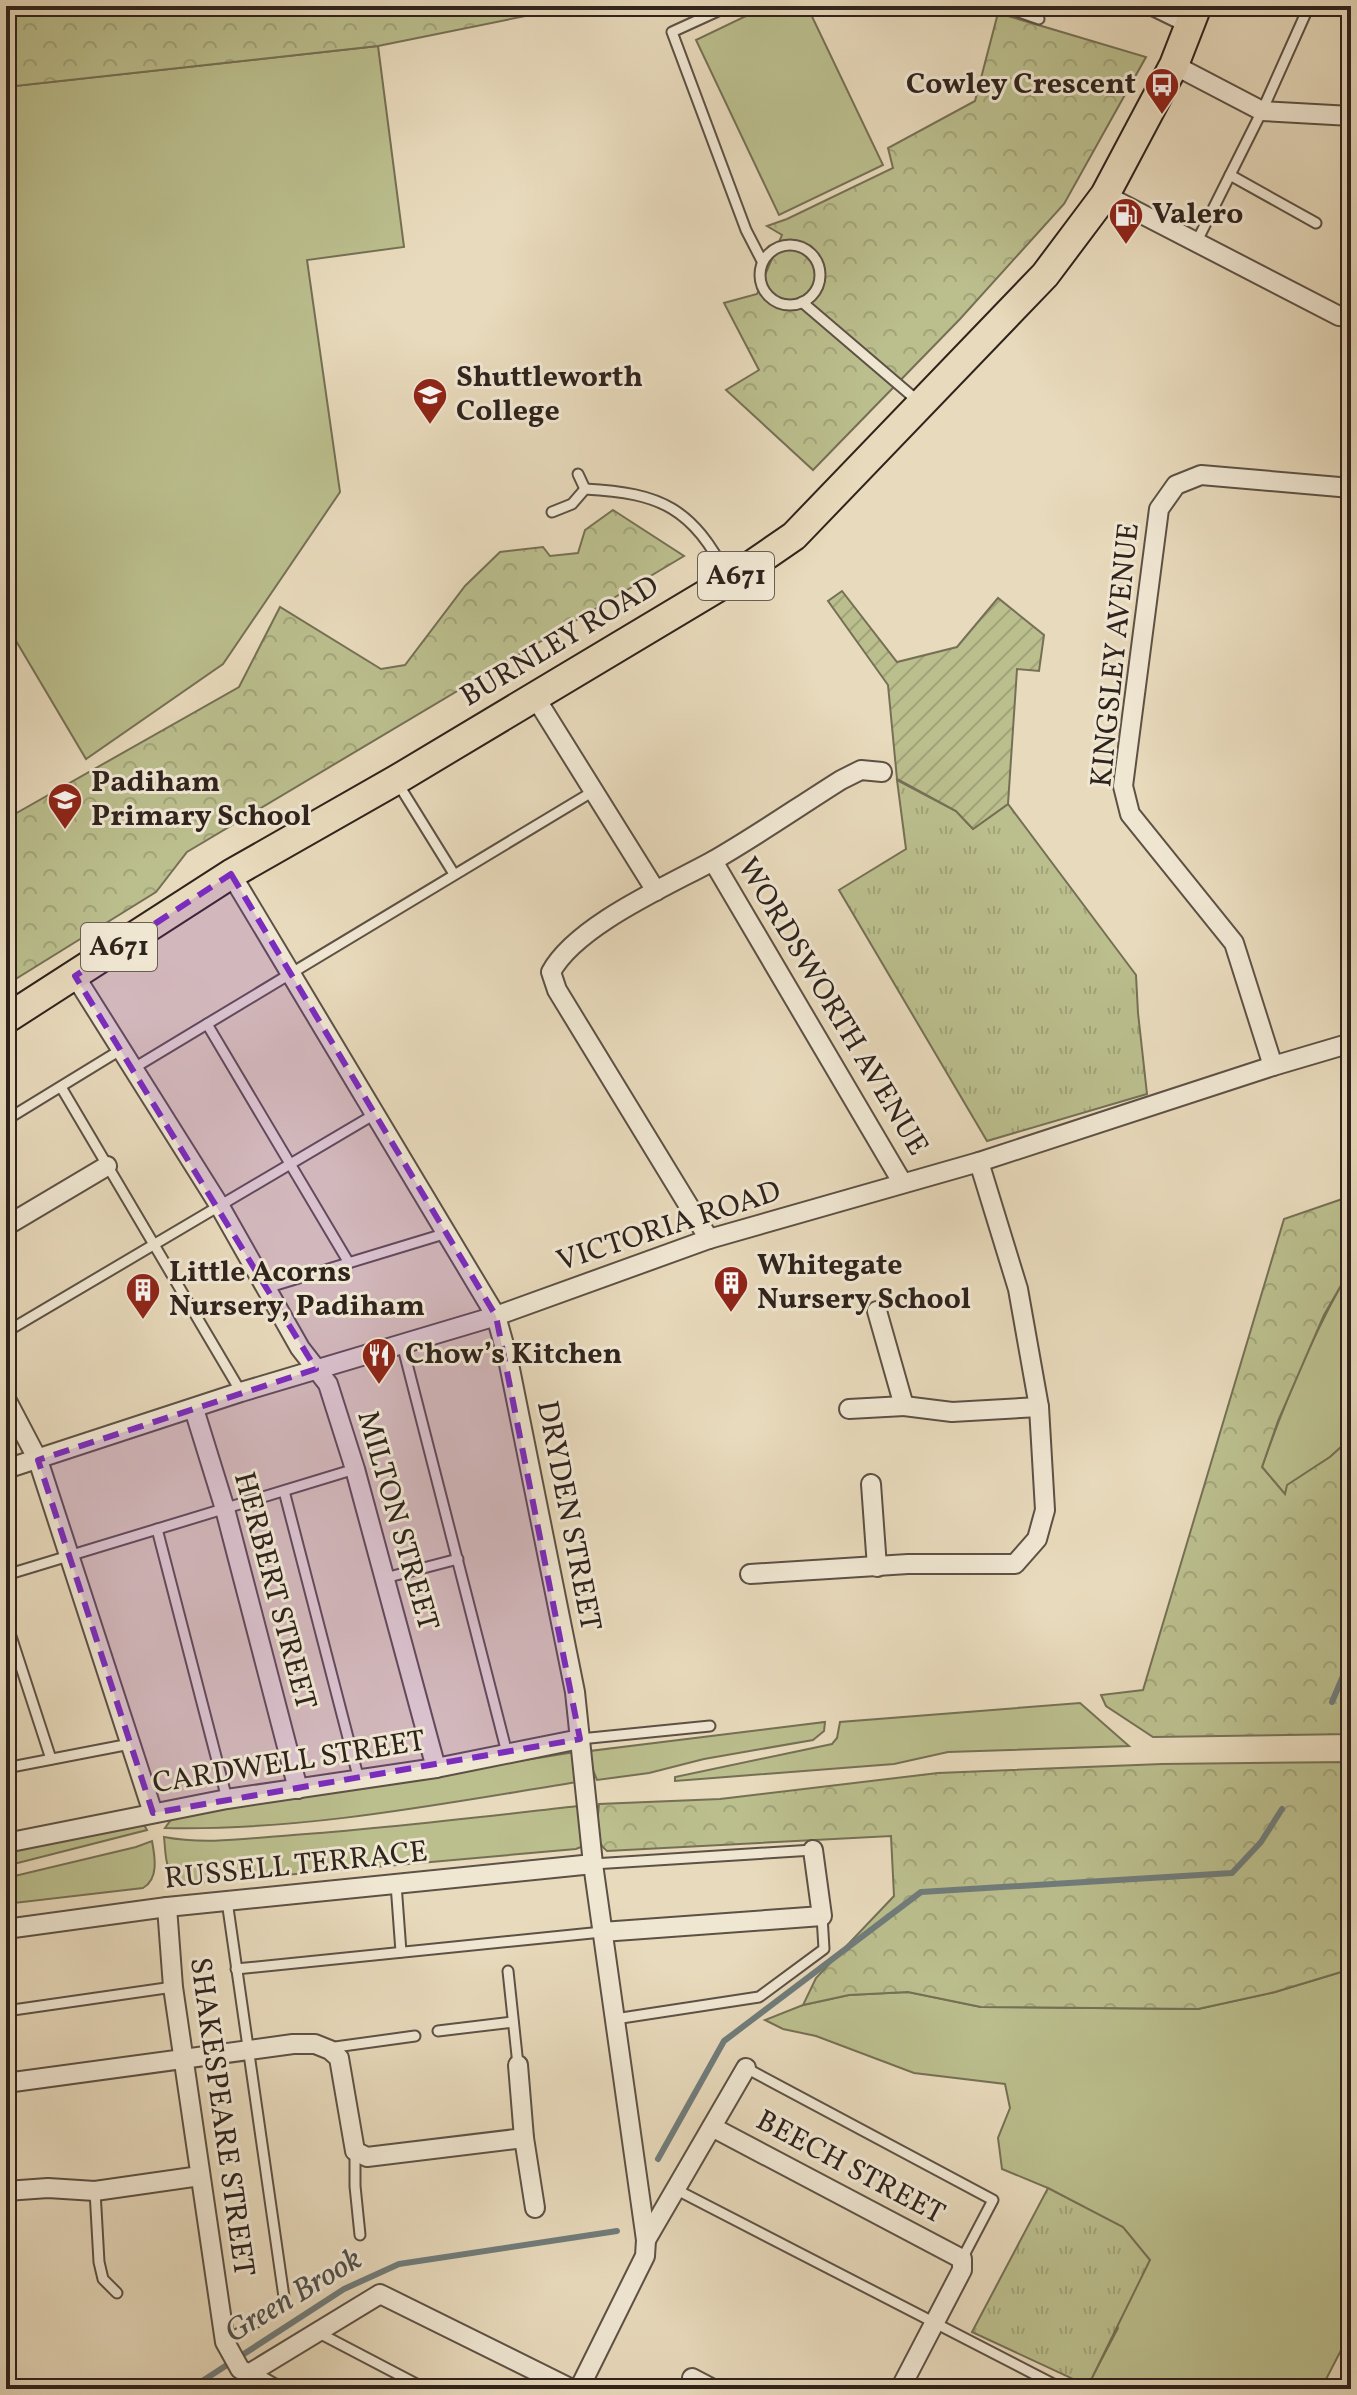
<svg xmlns="http://www.w3.org/2000/svg" width="1357" height="2395" font-family="Vollkorn,serif">
<style>
.grass{fill:#bbbe8d;stroke:#757055;stroke-width:2}
.forest{fill:url(#forest-crowns);stroke:#757055;stroke-width:2}
.park{fill:url(#park-tufts);stroke:#757055;stroke-width:2}
.garden{fill:url(#garden-furrows);stroke:#757055;stroke-width:2}
.lines{fill:none;stroke-linecap:round;stroke-linejoin:round}
.stream{stroke:#707c7b;stroke-width:6}
.lane-casing{stroke:#5d5145;stroke-width:13}
.street-casing{stroke:#5d5145;stroke-width:22}
.primary-casing{stroke:#2f231d;stroke-width:32}
.lane{stroke:#f0e7d3;stroke-width:9}
.street{stroke:#f0e7d3;stroke-width:18}
.primary{stroke:#e8dabc;stroke-width:28}
.marked{fill:#7b2cbf;fill-opacity:0.2;stroke:#7b2cbf;stroke-width:6;stroke-dasharray:16 10;stroke-linejoin:round}
.labels{text-anchor:middle;dominant-baseline:central;stroke-width:6;stroke-linejoin:round;paint-order:stroke}
.shield{fill:#f0e7d3;stroke:#695e54;stroke-width:2}
.shield-label{font-size:28px;font-weight:bold;fill:#2f231d}
.poi-label{font-size:30px;font-weight:bold;fill:#2f231d;stroke:#f0e7d3;text-anchor:start}
.street-label{font-size:30px;fill:#2f231d;stroke:#f0e7d3}
.water-label{font-size:32px;font-style:italic;fill:#4f504c;stroke:#f0e7d3}
</style>
<defs>
<pattern id="forest-crowns" width="20" height="18" patternUnits="userSpaceOnUse" patternTransform="scale(2)"><rect width="20" height="18" fill="#bbbe8d"/><path d="M2 6a3 3 0 1 1 6 0M12 15a3 3 0 1 1 6 0" fill="none" stroke="#a1a379"/></pattern>
<pattern id="park-tufts" width="24" height="20" patternUnits="userSpaceOnUse" patternTransform="scale(2)"><rect width="24" height="20" fill="#bbbe8d"/><path d="M3 7l-1-3M5 7V3M7 7l1-3M15 17l-1-3M17 17v-4M19 17l1-3" fill="none" stroke="#a1a379"/></pattern>
<pattern id="garden-furrows" width="10" height="10" patternUnits="userSpaceOnUse" patternTransform="scale(2)"><rect width="10" height="10" fill="#bbbe8d"/><path d="M-1 1l2-2M0 10L10 0M9 11l2-2" fill="none" stroke="#a1a379"/></pattern>
</defs>
<rect width="100%" height="100%" fill="#e8dabc"/>
<filter id="stains"><feTurbulence type="fractalNoise" baseFrequency=".0025" numOctaves="4"/><feColorMatrix values="0 0 0 0 .2 0 0 0 0 .09 0 0 0 0 .02 0 0 0 .5 -.17"/></filter>
<radialGradient id="worn" r=".72"><stop offset=".6" stop-color="#630" stop-opacity="0"/><stop offset="1" stop-color="#630" stop-opacity=".3"/></radialGradient>
<g class="grass">
<polygon points="767,6 807,6 883,165 779,215 696,40"/>
<polygon points="378,46 404,247 307,260 340,492 223,664 86,759 6,624 6,87"/>
<path d="M1351 1268V1438L1330 1457 1288 1485 1285 1495 1262 1467C1286 1398 1314 1331 1351 1268Z"/>
<polygon points="1080,1703 1129,1746 948,1752 894,1764 675,1781 675,1777 832,1744 837,1738 840,1722"/>
<polygon points="825,1722 824,1731 813,1740 704,1759 649,1773 597,1780 591,1765 590,1751"/>
<path d="M575 1752 577 1782C441 1804 303 1831 165 1828L173 1817Z"/>
<path d="M587 1805 581 1847 576 1849 184 1884C164 1876 166 1855 164 1837 207 1845 250 1838 293 1835 391 1828 489 1816 587 1805Z"/>
<polygon points="143,1823 147,1830 6,1866 6,1849"/>
<path d="M152 1841C155 1857 159 1879 143 1888L6 1904V1878L136 1847Z"/>
<polygon points="1351,1969 1351,2331 1321,2389 1086,2389 1118,2328 1048,2188 1002,2169 998,2138 1010,2108 1005,2084 914,2073 816,2036 783,2029 765,2020 803,2005 849,1995 908,1992 981,2007 1198,2009 1275,1992"/>
</g>
<g class="forest">
<polygon points="27,6 575,6 378,46 6,87 6,12"/>
<polygon points="998,13 1146,57 1064,204 960,319 813,470 726,390 759,370 724,303 757,294 782,235 767,226 787,219 893,168 888,148 975,101"/>
<polygon points="613,510 684,556 187,852 156,892 6,985 6,819 239,687 280,607 381,669 405,665 465,586 500,552 543,547 550,556 578,553 585,530"/>
<polygon points="1351,1196 1351,1268 1324,1315 1278,1421 1262,1467 1285,1494 1287,1485 1330,1457 1351,1438 1351,1734 1153,1737 1106,1706 1101,1695 1143,1690 1284,1219"/>
<path d="M1351 1762V1969L1275 1992 1198 2009 981 2007 908 1992 849 1995 803 2005 816 1978 894 1896 891 1836 607 1851C592 1840 598 1821 599 1804L720 1799 938 1773 1162 1764Z"/>
</g>
<g class="park">
<polygon points="897,780 956,811 973,829 1008,804 1136,975 1138,1013 1147,1094 987,1141 839,890 906,849"/>
<polygon points="1048,2188 1123,2227 1150,2260 1088,2386 972,2332"/>
</g>
<polygon class="garden" points="842,591 897,662 957,647 998,598 1044,635 1039,671 1017,669 1008,804 973,829 956,811 897,779 888,685 828,601"/>
<g class="lines">
<g class="stream">
<polyline points="1332,1702 1346,1669 1351,1666"/>
<polyline points="658,2159 724,2041 921,1892 1232,1873 1261,1842 1282,1809"/>
<polyline points="190,2389 344,2289 399,2264 617,2231"/>
</g>
<g class="lane-casing">
<g id="lane">
<polyline points="729,6 672,32 746,230 762,261"/>
<polyline points="1002,6 1039,19"/>
<polyline points="1230,175 1316,223"/>
<polyline points="1197,241 1262,111 1309,6"/>
<circle cx="790" cy="275" r="30"/>
<polyline points="802,302 919,402"/>
<polyline points="578,474 585,489"/>
<path d="M552 512 572 504 585 489C662 493 692 508 728 577"/>
<polyline points="397,782 454,874"/>
<polyline points="207,1024 349,1263"/>
<polyline points="134,1068 592,792"/>
<polyline points="61,1087 241,1392"/>
<polyline points="6,1120 122,1049"/>
<polyline points="266,1288 447,1233"/>
<polyline points="6,1332 375,1114"/>
<polyline points="402,1344 507,1753"/>
<polyline points="284,1491 359,1780"/>
<polyline points="157,1529 227,1799"/>
<polyline points="6,1575 355,1469"/>
<polyline points="385,1578 458,1559"/>
<polyline points="6,1621 51,1759"/>
<polyline points="580,1739 710,1726"/>
<polyline points="6,1768 130,1744"/>
<polyline points="593,1864 813,1850"/>
<polyline points="396,1884 401,1952"/>
<polyline points="236,1969 602,1932"/>
<polyline points="508,1971 518,2065"/>
<polyline points="6,2011 173,1987"/>
<polyline points="615,2019 759,1997 824,1949 822,1916"/>
<polyline points="438,2031 513,2022"/>
<polyline points="328,2048 415,2036"/>
<polyline points="746,2068 993,2200 962,2259"/>
<polyline points="355,2151 355,2186 360,2235"/>
<polyline points="677,2190 1063,2389"/>
<polyline points="95,2191 99,2262 103,2279 117,2293"/>
<polyline points="319,2333 426,2389"/>
<polyline points="225,2342 285,2304 227,1901"/>
</g>
</g>
<g class="street-casing">
<g id="street">
<polyline points="1153,6 1190,24"/>
<polyline points="1174,65 1262,111 1351,116"/>
<polyline points="1105,195 1339,316 1351,317"/>
<polyline points="535,697 656,891"/>
<polyline points="713,861 902,1182"/>
<polyline points="231,874 496,1316 508,1359 575,1692 593,1864 646,2240 645,2256 579,2389"/>
<polyline points="75,976 219,1205 300,1348 328,1384 355,1469 436,1768"/>
<polyline points="1273,1066 1234,943 1130,814 1123,786 1159,509 1176,485 1201,475 1351,488"/>
<polyline points="6,1226 107,1166"/>
<path d="M709 1239 557 990 551 972C576 926 665 887 711 862 755 837 798 807 841 780L861 770 882 772"/>
<polyline points="877,1311 904,1406 952,1412 1039,1407"/>
<polyline points="6,1399 38,1460 153,1813"/>
<polyline points="194,1409 225,1509 298,1789"/>
<polyline points="849,1409 904,1406"/>
<polyline points="6,1469 241,1392 496,1316 709,1239 979,1162 1273,1066 1351,1043"/>
<polyline points="871,1484 877,1567"/>
<polyline points="750,1574 908,1564 1015,1564 1037,1539 1045,1510 1039,1407 1018,1289 979,1162"/>
<polyline points="6,1843 227,1799 436,1768 580,1739"/>
<polyline points="167,1907 173,1987 225,2342 240,2369 275,2389"/>
<polyline points="6,1929 167,1907 593,1864"/>
<polyline points="602,1932 822,1916 813,1850"/>
<polyline points="6,2083 293,2044 315,2044 330,2050 339,2058 355,2151 367,2157 524,2138 518,2065"/>
<polyline points="712,2127 962,2259 962,2270 900,2389"/>
<polyline points="524,2138 535,2208"/>
<polyline points="6,2191 48,2188 95,2191 200,2176"/>
<polyline points="646,2240 746,2068"/>
<polyline points="247,2375 380,2294 572,2389"/>
<polyline points="692,2378 713,2389"/>
</g>
</g>
<g class="primary-casing">
<polyline id="primary" points="6,1019 231,874 396,780 730,580 794,536 1045,275 1105,195 1174,65 1197,6"/>
</g>
<use href="#lane" class="lane"/>
<use href="#street" class="street"/>
<use href="#primary" class="primary"/>
</g>
<path class="marked" d="M231 874 496 1316 580 1739 153 1813 38 1460 316 1369 75 976Z"/>
<defs>
<g id="bus-pin" transform="scale(1.8)"><path d="M0 17L-7.5 6A9.5 9.5 0 1 1 7.5 6Z" fill="#8f2418" stroke="#f0e7d3"/><path d="M-5-6H5V4H4V6H2V4H-2V6H-4V4H-5ZM-3.5-4V0h7V-4ZM-3.5 1.2v1.5H-2V1.2ZM2 1.2v1.5H3.5V1.2Z" fill="#fff"/></g>
<g id="fuel-pin" transform="scale(1.8)"><path d="M0 17L-7.5 6A9.5 9.5 0 1 1 7.5 6Z" fill="#8f2418" stroke="#f0e7d3"/><path d="M-5.5-6h7V0h2V4h1.3V-2.5L3-4.5l.8-.8L6-3V5H2.5V1h-1V6h-7ZM-4.2-4.7v3.2H.2V-4.7Z" fill="#fff"/></g>
<g id="school-pin" transform="scale(1.8)"><path d="M0 17L-7.5 6A9.5 9.5 0 1 1 7.5 6Z" fill="#8f2418" stroke="#f0e7d3"/><path d="M0-5L7-2L0 1L-7-2ZM-4 1L0 2.5L4 1V4Q0 6-4 4Z" fill="#fff"/></g>
<g id="building-pin" transform="scale(1.8)"><path d="M0 17L-7.5 6A9.5 9.5 0 1 1 7.5 6Z" fill="#8f2418" stroke="#f0e7d3"/><path d="M-4-6H4V6H1V3H-1V6H-4ZM-2.5-4.3h1.7v1.8h-1.7ZM.8-4.3h1.7v1.8H.8ZM-2.5-1h1.7V.8h-1.7ZM.8-1h1.7V.8H.8Z" fill="#fff"/></g>
<g id="restaurant-pin" transform="scale(1.8)"><path d="M0 17L-7.5 6A9.5 9.5 0 1 1 7.5 6Z" fill="#8f2418" stroke="#f0e7d3"/><path d="M-5-6h1v4h1v-4h1v4h1v-4h1v5L-1.5 .5V6h-2V.5L-5-1ZM5-6V6H3V1.5H1.5Q1.5-4 5-6Z" fill="#fff"/></g>
</defs>
<g fill-rule="evenodd">
<use href="#bus-pin" x="1162" y="85"/>
<use href="#fuel-pin" x="1126" y="215"/>
<use href="#school-pin" x="430" y="395"/>
<use href="#school-pin" x="65" y="800"/>
<use href="#building-pin" x="731" y="1283"/>
<use href="#building-pin" x="143" y="1290"/>
<use href="#restaurant-pin" x="379" y="1355"/>
</g>
<g class="labels">
<g class="shield">
<rect x="698" y="552" width="76" height="48" rx="6"/>
<rect x="81" y="923" width="76" height="48" rx="6"/>
</g>
<g class="shield-label">
<text x="736" y="576">A671</text>
<text x="119" y="947">A671</text>
</g>
<g class="poi-label">
<text x="1136" y="85" text-anchor="end">Cowley Crescent</text>
<text x="1152" y="215">Valero</text>
<text x="456" y="378">Shuttleworth<tspan x="456" dy="34">College</tspan></text>
<text x="91" y="783">Padiham<tspan x="91" dy="34">Primary School</tspan></text>
<text x="757" y="1266">Whitegate<tspan x="757" dy="34">Nursery School</tspan></text>
<text x="169" y="1273">Little Acorns<tspan x="169" dy="34">Nursery, Padiham</tspan></text>
<text x="405" y="1355">Chow’s Kitchen</text>
</g>
<g class="street-label">
<text transform="translate(560 642) rotate(-31)">BURNLEY ROAD</text>
<text transform="translate(1116 655) rotate(-84)">KINGSLEY AVENUE</text>
<text transform="translate(832 1007) rotate(59)">WORDSWORTH AVENUE</text>
<text transform="translate(669 1227) rotate(-18)">VICTORIA ROAD</text>
<text transform="translate(568 1516) rotate(79)">DRYDEN STREET</text>
<text transform="translate(397 1521) rotate(74)">MILTON STREET</text>
<text transform="translate(274 1591) rotate(75)">HERBERT STREET</text>
<text transform="translate(289 1763) rotate(-9)">CARDWELL STREET</text>
<text transform="translate(296 1866) rotate(-6)">RUSSELL TERRACE</text>
<text transform="translate(221 2117) rotate(82)">SHAKESPEARE STREET</text>
<text transform="translate(850 2168) rotate(28)">BEECH STREET</text>
</g>
<g class="water-label">
<text transform="translate(294 2297) rotate(-31)">Green Brook</text>
</g>
</g>
<rect width="1357" height="2395" fill="none" stroke="#e8dabc" stroke-width="32"/>
<rect x="8" y="8" width="1341" height="2379" fill="none" stroke="#2f231d" stroke-width="4"/>
<rect x="16" y="16" width="1325" height="2363" fill="none" stroke="#2f231d" stroke-width="2"/>
<rect width="100%" height="100%" filter="url(#stains)"/>
<rect width="100%" height="100%" fill="url(#worn)"/>
</svg>
